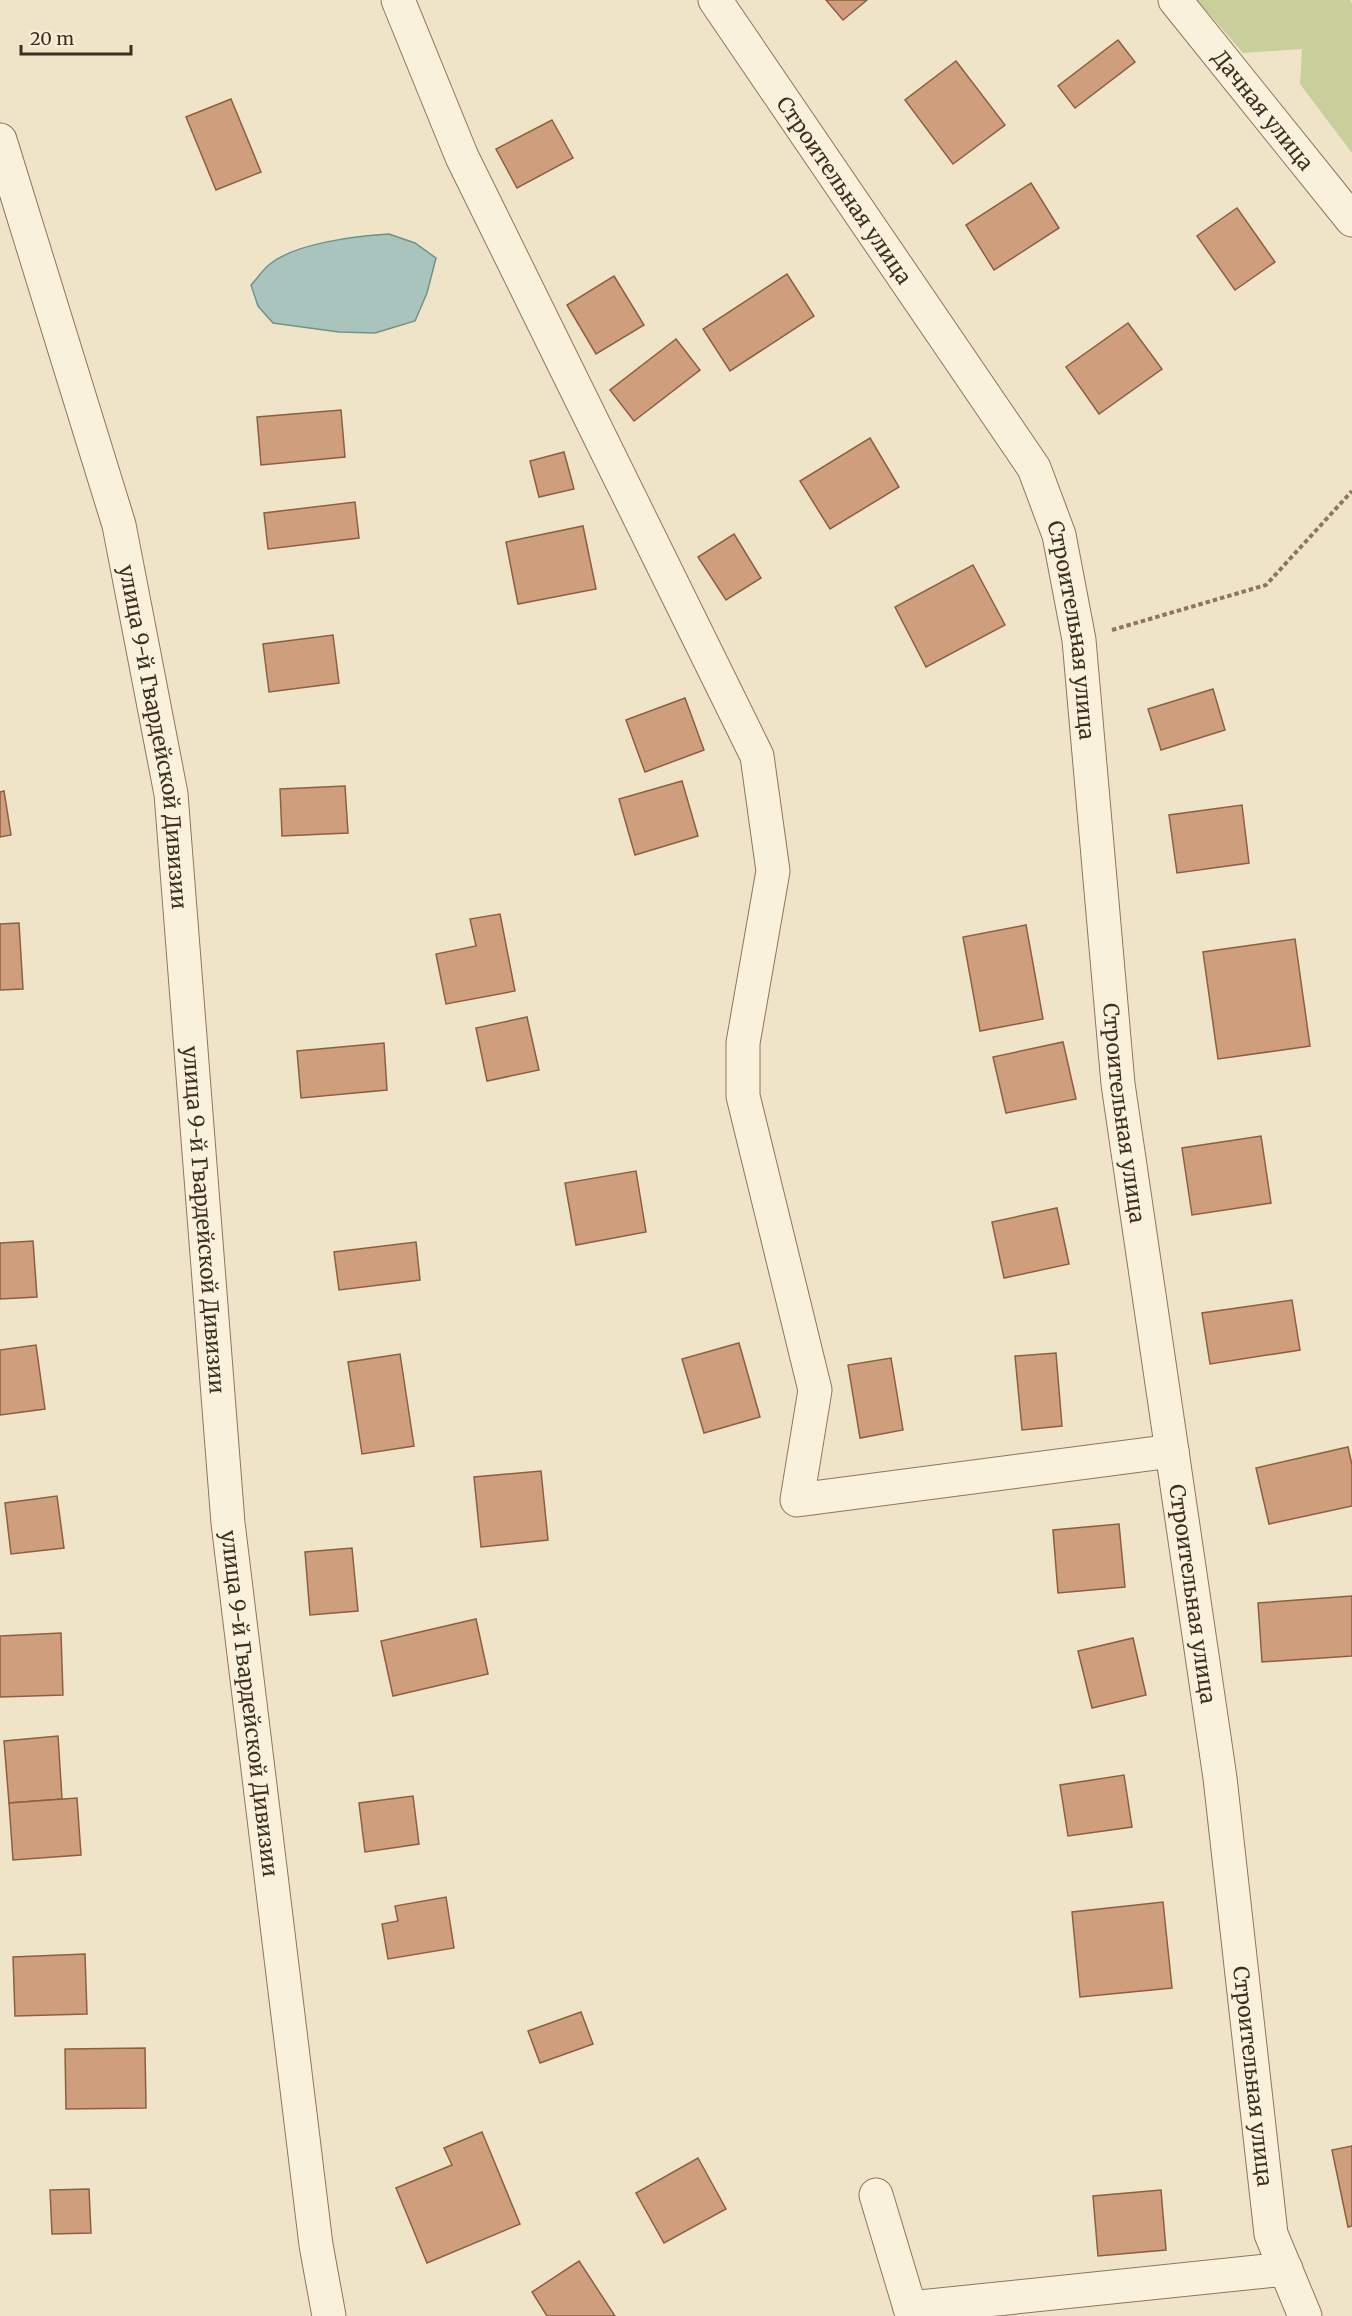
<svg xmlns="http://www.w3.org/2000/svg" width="1352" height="2316" font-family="Merriweather,serif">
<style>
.green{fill:#c9cf9b}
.water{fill:#a9c4bc;stroke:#6f938a;stroke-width:1.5}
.building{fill:#cf9f7d;stroke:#8d5f41;stroke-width:1.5}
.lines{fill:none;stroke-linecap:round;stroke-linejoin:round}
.minor-casing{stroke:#8d765c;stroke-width:35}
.path{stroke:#8d765c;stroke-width:4;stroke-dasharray:4.5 3;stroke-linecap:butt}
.minor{stroke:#faf1dc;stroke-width:33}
.labels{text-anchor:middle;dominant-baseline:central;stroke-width:4.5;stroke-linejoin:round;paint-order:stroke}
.street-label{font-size:21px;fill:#3d2e20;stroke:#f7eed8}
</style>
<rect width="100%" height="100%" fill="#f0e4c8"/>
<polygon class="green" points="1197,0 1350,0 1352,3 1352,153 1300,84 1302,49 1243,53"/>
<path class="water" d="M389 234 415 243 436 258 427 293 415 321 375 333 339 332 273 323 258 306 251 285C257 279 263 269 270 264 296 243 356 236 389 234Z"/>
<g class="building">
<polygon points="826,0 867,0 843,20"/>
<polygon points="1118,40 1135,62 1075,108 1058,86"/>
<polygon points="956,61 1005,125 953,164 905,100"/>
<polygon points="231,99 261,172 216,190 186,117"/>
<polygon points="552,120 573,158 517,188 496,149"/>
<polygon points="1031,183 1059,228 994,270 966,225"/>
<polygon points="1237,208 1275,262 1235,290 1197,236"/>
<polygon points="787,274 814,316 730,371 703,329"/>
<polygon points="614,276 644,325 596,354 567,305"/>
<polygon points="1128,323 1162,369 1099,414 1066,367"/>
<polygon points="676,339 700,370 634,421 610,390"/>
<polygon points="341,410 345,457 261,465 257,417"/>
<polygon points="870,438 899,487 830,529 800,481"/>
<polygon points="564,452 574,489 539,497 530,461"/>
<polygon points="355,502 359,538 268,549 264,513"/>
<polygon points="583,526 596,589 518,604 506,542"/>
<polygon points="734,534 761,578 726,600 698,557"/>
<polygon points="973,565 1005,625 926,667 895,607"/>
<polygon points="333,635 339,683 269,692 263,644"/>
<polygon points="1213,689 1225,730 1161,750 1148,709"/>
<polygon points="685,698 704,750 645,772 626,720"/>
<polygon points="682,781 698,836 635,855 619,799"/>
<polygon points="345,786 348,833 282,836 280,789"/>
<polygon points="4,791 11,835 0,837 0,792"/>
<polygon points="1242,805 1249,863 1177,873 1169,815"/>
<polygon points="500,914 515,991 446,1004 436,954 476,946 470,919"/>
<polygon points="19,923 23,989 0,990 0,924"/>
<polygon points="1026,925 1043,1019 980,1031 963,937"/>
<polygon points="1295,939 1310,1046 1218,1059 1203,952"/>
<polygon points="527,1017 539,1070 487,1081 476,1028"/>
<polygon points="1063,1042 1076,1099 1006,1113 993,1057"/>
<polygon points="384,1043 387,1090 301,1098 297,1051"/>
<polygon points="1261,1136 1271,1203 1192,1215 1182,1148"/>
<polygon points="636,1171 646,1232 576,1245 565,1183"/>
<polygon points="1057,1208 1069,1264 1004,1278 992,1222"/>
<polygon points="33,1241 37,1297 0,1299 0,1243"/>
<polygon points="416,1242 420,1280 339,1290 334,1252"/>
<polygon points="1292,1300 1300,1350 1210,1364 1202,1313"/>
<polygon points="739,1343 760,1417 704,1433 682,1359"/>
<polygon points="36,1345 45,1409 0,1415 0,1350"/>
<polygon points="1056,1353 1062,1426 1022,1430 1015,1356"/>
<polygon points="400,1354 414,1446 362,1454 348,1362"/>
<polygon points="891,1358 903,1430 860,1438 848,1365"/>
<polygon points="1348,1447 1352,1465 1352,1506 1269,1524 1256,1468"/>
<polygon points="541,1471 548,1540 481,1547 474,1477"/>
<polygon points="57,1496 64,1548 11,1554 5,1503"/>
<polygon points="1119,1524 1125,1587 1058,1593 1053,1530"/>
<polygon points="352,1548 358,1611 310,1615 305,1552"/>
<polygon points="1352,1596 1352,1656 1262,1662 1258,1603"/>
<polygon points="476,1619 488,1674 393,1696 381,1641"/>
<polygon points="61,1633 63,1695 0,1697 0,1636"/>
<polygon points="1133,1638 1146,1695 1092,1708 1078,1651"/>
<polygon points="58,1736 62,1799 9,1803 4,1741"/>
<polygon points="1124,1775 1132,1827 1068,1836 1060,1785"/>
<polygon points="413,1796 419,1844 365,1852 359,1803"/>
<polygon points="77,1798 81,1855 13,1860 9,1803"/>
<polygon points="446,1897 454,1948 388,1959 382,1924 398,1921 395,1906"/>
<polygon points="1163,1902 1172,1988 1080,1997 1072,1912"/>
<polygon points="85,1954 87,2014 15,2016 13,1957"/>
<polygon points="581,2012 593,2044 540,2063 528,2031"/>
<polygon points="145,2048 146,2108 66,2109 65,2049"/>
<polygon points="482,2132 520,2224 427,2263 396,2188 452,2165 444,2148"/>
<polygon points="1352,2146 1352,2226 1348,2227 1332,2150"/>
<polygon points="698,2158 726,2209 664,2243 636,2193"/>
<polygon points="89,2189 91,2233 52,2234 50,2190"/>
<polygon points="1161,2190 1166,2250 1098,2256 1093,2196"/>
<polygon points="579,2261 615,2316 547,2316 532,2292"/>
</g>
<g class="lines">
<g class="minor-casing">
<g id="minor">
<polyline points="398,0 462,157 757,756 773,871 743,1043 743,1096 815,1390 797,1500 1172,1451"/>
<path id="s1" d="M715 0 1034 468 1059 535 1079 640 1118 1084 1220 1778 1271 2234 1305 2316"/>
<path id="s2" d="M1175 0 1352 220"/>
<path id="s3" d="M0 140 119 525 171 794 228 1523 316 2245 329 2316"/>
<polyline points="876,2195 910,2308 915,2316"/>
<polyline points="910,2308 1286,2269"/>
</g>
</g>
<polyline class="path" points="1112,630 1266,585 1352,491"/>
<use href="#minor" class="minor"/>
</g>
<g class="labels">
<g class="street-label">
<text stroke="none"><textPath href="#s2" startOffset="141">Дачная улица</textPath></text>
<text stroke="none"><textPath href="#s1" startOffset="230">Строительная улица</textPath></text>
<text stroke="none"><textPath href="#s1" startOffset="734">Строительная улица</textPath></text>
<text stroke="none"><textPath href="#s3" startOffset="618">улица 9-й Гвардейской Дивизии</textPath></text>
<text stroke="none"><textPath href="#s1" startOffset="1220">Строительная улица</textPath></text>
<text stroke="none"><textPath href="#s3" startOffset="1104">улица 9-й Гвардейской Дивизии</textPath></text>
<text stroke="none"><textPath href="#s1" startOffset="1706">Строительная улица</textPath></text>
<text stroke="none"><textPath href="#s3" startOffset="1590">улица 9-й Гвардейской Дивизии</textPath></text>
<text stroke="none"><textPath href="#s1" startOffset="2192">Строительная улица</textPath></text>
</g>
</g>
<path d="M21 45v9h110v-9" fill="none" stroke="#3d2e20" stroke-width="3"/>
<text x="30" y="45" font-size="18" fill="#3d2e20" stroke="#f7eed8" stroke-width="4.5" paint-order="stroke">20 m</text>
</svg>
